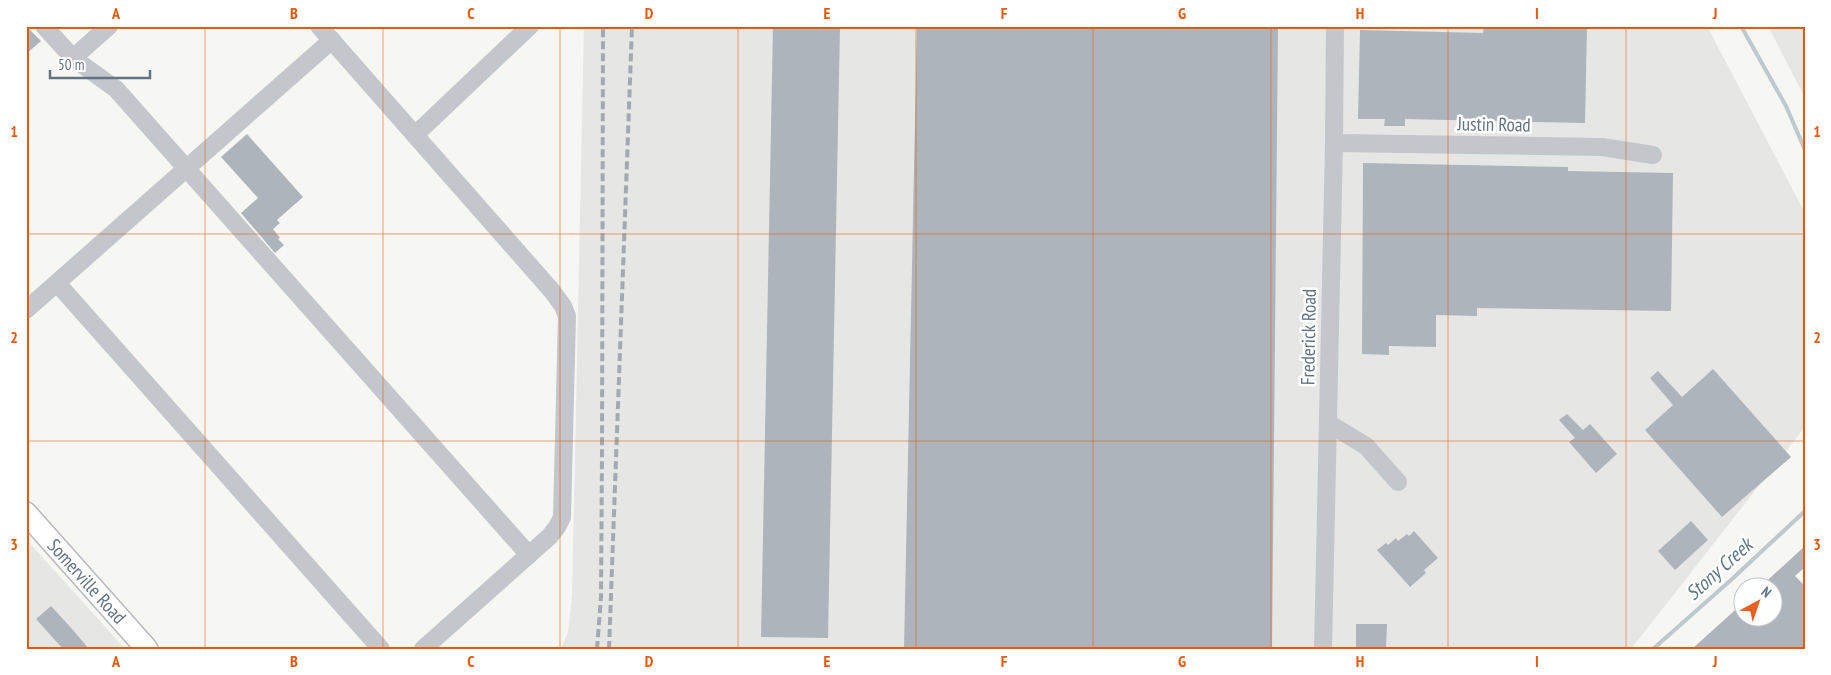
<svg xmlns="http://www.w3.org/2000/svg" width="1831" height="675" font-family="'PT Sans Narrow',sans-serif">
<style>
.built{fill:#e6e7e5}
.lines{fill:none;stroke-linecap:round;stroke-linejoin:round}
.stream{stroke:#bec8ce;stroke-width:4}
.building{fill:#aeb4bb}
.major-casing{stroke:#b6babe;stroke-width:24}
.minor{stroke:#c3c6ca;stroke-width:18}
.major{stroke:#fff;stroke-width:21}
.rail{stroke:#a3a9af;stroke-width:4;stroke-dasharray:8 4;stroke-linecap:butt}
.grid{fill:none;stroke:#e8590c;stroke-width:1;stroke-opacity:0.55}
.labels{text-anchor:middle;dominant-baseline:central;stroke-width:5;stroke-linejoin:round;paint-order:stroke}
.street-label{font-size:19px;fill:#647384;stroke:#fff}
.water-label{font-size:20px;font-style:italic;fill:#5f7581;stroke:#fff}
.neatline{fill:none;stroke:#e8590c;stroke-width:2}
.grid-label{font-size:16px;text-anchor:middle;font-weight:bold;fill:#e8590c}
</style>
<rect width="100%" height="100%" fill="#f6f6f2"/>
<g class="built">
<polygon points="584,26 1707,26 1805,213 1805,427 1631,649 561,649 568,632 572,596"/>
<polygon points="1768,26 1805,26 1805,98"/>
<polygon points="26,539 125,649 26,649"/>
</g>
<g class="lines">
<g class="stream">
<polyline points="1741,26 1786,106 1805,150"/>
<polyline points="1653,649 1731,580 1805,511"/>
</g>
</g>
<g class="building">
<polygon points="26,26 41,41 26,54"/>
<polygon points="773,26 840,26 828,638 761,637"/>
<polygon points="917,26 1278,26 1272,649 904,649"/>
<polygon points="1484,26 1587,26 1585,123 1405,119 1405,126 1384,126 1385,119 1358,119 1360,30 1483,33"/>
<polygon points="247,134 303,197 277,220 280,223 273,229 280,238 278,239 284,245 275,253 241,213 258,198 221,157"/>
<polygon points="1363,163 1568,167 1568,171 1673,173 1671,311 1477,308 1477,316 1436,315 1436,347 1389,346 1389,355 1362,354"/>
<polygon points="1713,369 1791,457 1722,517 1645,430 1673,405 1650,378 1658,371 1682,397"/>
<polygon points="1567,414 1583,430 1590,424 1617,454 1596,473 1569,442 1575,438 1559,420"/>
<polygon points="1691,521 1708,540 1675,570 1658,551"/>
<polygon points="1414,531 1438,558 1424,570 1426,573 1410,587 1377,550 1386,543 1388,545 1396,538 1398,541 1407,534 1409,536"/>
<polygon points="1805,546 1805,567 1795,576 1805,586 1805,649 1692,649 1744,602 1744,618 1774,618 1774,588 1759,588"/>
<polygon points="51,606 73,630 89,649 63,649 36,619"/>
<polygon points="1356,624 1387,624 1386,649 1356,649"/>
</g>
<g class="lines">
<g class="major-casing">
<polyline id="major" points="26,513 147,649"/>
</g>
<g class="minor">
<polyline points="44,26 73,58 116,89 529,555"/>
<polyline points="319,26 552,291 563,306 567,316 562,517 557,527 550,536 423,649"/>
<polyline points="73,58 109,26"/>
<polyline points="415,135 530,26"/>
<polyline points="1334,143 1602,147 1653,155"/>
<polyline points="57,283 381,649"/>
<polyline points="26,310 332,40"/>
<polyline points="1328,423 1366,446 1398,482"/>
<polyline points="1323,649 1334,143 1335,26"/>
</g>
<use href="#major" class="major"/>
<g class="rail">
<polyline points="597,649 601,597 602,453 603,26"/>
<polyline points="609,649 632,26"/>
</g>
</g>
<path class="grid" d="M205 26V649M383 26V649M560 26V649M738 26V649M916 26V649M1093 26V649M1271 26V649M1448 26V649M1626 26V649M26 234H1805M26 441H1805"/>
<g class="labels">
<g class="street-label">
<text transform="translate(1494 124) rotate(1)">Justin Road</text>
<text transform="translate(1308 337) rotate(-89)">Frederick Road</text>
<text transform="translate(87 581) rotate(48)">Somerville Road</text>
</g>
<g class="water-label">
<text transform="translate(1719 569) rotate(-42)">Stony Creek</text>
</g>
</g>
<rect width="1831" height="675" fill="none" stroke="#ffffff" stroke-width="55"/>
<g transform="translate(1758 602) rotate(40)"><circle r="24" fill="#ffffff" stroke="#c1c7ce"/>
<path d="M0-4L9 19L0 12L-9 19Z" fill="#e86020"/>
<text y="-8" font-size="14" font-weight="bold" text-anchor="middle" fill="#647384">N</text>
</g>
<path d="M50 70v8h100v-8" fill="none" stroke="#647384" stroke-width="2.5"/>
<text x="58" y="70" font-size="15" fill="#647384" stroke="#ffffff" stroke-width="4" paint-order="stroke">50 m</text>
<rect x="28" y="28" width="1776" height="620" class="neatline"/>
<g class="grid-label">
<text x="116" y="19">A</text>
<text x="294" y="19">B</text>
<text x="471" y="19">C</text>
<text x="649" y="19">D</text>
<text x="827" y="19">E</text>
<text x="1004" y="19">F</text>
<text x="1182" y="19">G</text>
<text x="1360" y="19">H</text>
<text x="1537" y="19">I</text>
<text x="1715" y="19">J</text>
<text x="14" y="137">1</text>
<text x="1817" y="137">1</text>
<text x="14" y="343">2</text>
<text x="1817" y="343">2</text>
<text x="14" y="550">3</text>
<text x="1817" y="550">3</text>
<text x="116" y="667">A</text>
<text x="294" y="667">B</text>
<text x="471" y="667">C</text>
<text x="649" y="667">D</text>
<text x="827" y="667">E</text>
<text x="1004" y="667">F</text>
<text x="1182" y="667">G</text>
<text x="1360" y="667">H</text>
<text x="1537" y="667">I</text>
<text x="1715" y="667">J</text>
</g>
</svg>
